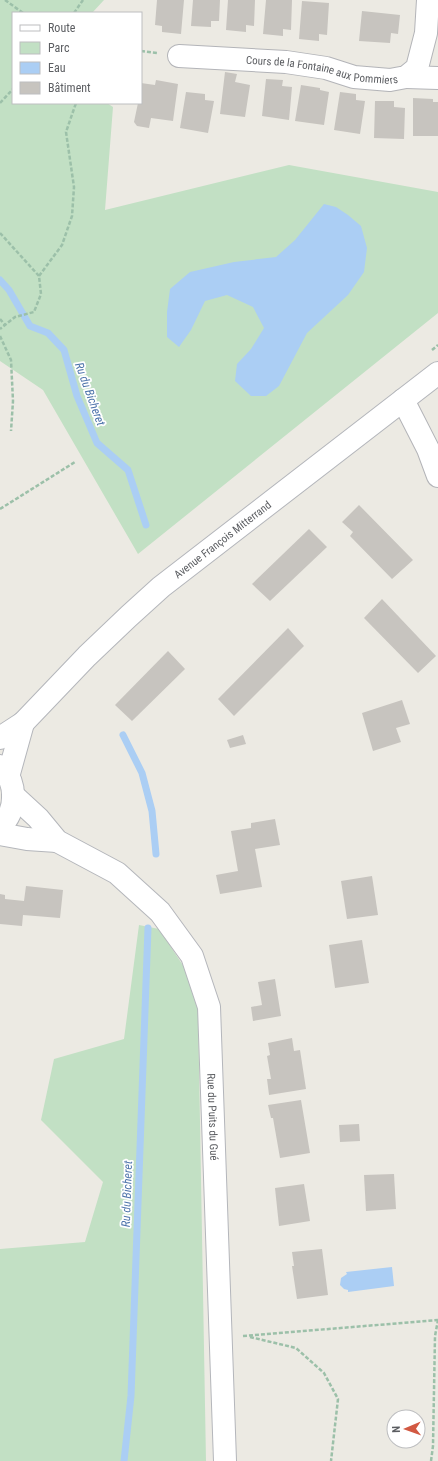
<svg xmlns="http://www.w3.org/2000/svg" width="438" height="1461" font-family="'Roboto Condensed',sans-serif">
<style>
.green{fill:#c2e0c4}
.water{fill:#abcef4}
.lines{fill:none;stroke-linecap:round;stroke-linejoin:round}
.stream{stroke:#abcef4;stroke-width:7}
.building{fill:#c7c4bf}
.street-casing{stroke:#b3b4b8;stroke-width:24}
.secondary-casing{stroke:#b4b6bb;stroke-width:24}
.path{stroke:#9cc0a9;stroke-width:2.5;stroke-dasharray:4 2;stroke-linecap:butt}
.street{stroke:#fff;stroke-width:22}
.secondary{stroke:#fff;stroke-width:22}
.labels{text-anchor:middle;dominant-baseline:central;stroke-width:3.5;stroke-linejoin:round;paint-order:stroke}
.street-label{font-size:11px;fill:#5b5d61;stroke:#fff}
.water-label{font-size:12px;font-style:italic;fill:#4e74ab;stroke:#fff}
</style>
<rect width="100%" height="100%" fill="#eceae3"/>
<g class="green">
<polygon points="0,0 104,0 92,13 13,13 13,103 107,103 113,107 105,210 289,165 438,192 438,313 138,554 43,390 0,361"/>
<polygon points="139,925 159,929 188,973 198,1009 206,1461 0,1461 0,1249 85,1242 103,1182 41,1120 54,1059 124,1039"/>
</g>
<g class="water">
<polygon points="324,204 336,207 348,215 361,226 367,248 364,272 348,295 307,333 279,386 266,396 251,396 235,381 237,364 251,349 264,328 253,307 227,295 205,301 191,330 179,347 167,337 167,312 170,289 190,272 234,262 276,257 295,240"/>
<polygon points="392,1267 394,1286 348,1292 348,1290 344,1289 340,1285 341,1278 347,1274 346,1272"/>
</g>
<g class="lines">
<g class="stream">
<polyline points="0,280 9,290 30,326 48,333 64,350 77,396 97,443 128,470 146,525"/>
<polyline points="123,735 142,773 152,811 156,854"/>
<polyline points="124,1461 131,1396 148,928"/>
</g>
</g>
<g class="building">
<polygon points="157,0 184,0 181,34 162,32 162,26 155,25"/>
<polygon points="193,0 220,0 219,21 211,21 211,27 191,26"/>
<polygon points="228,0 255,0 254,26 246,25 246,32 226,30"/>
<polygon points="266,0 292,0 291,30 283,29 283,36 263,34"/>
<polygon points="302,1 329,3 327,35 319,34 319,41 299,39"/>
<polygon points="362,11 400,15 398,34 391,33 390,43 359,41"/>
<polygon points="225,72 237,74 235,82 250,85 245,117 220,114"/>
<polygon points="266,79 283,80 282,86 292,87 289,120 262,116"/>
<polygon points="156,80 178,84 173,121 151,118 149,128 137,126 134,122 138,103 141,103 141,83 155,85"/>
<polygon points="301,85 320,88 320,90 329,92 324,125 295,121"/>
<polygon points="186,92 205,94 205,100 214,101 208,133 180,128"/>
<polygon points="340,92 356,94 356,100 365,101 360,134 334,130"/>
<polygon points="413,98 433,99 433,102 438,102 438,136 413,136"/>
<polygon points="375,101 394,101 394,107 405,108 404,139 374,138"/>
<polygon points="359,505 413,560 392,579 350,536 353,532 342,522"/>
<polygon points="309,529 327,547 270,601 252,584"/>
<polygon points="382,599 436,656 418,673 364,618"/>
<polygon points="288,628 304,646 234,716 218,699"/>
<polygon points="168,651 185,669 132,721 115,705"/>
<polygon points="402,700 410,724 396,728 401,742 373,751 362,713"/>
<polygon points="243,735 246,744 230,748 227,740"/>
<polygon points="275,819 280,845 255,849 262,887 220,894 216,875 238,871 231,831 251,828 251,823"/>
<polygon points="372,876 378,915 347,919 341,881"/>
<polygon points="26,886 63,890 60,918 23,915 22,926 0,924 0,894 5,895 5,899 24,901"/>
<polygon points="362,940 369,983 335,988 329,945"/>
<polygon points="275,979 281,1016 253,1021 251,1007 262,1005 258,982"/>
<polygon points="292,1038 294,1051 300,1050 306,1089 269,1095 267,1079 271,1079 267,1056 270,1055 268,1043"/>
<polygon points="301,1100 310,1153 280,1158 273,1118 271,1118 268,1105"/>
<polygon points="359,1124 360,1141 340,1142 339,1125"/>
<polygon points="394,1174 396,1209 366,1211 364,1175"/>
<polygon points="304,1184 310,1221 279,1226 275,1188"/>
<polygon points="322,1249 328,1295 297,1299 292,1266 294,1266 292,1252"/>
</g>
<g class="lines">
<g class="street-casing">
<g id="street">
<path id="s1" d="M179 56 286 62 326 68 354 77 390 80 406 77 417 68 426 33 428 0"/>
<polyline points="406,77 438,78"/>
<polyline points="403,400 428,449 438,476"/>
</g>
</g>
<g class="secondary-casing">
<g id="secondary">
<path id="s2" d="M0 738 23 723 87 656 129 616 161 587 438 373"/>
<path d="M0 766C18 782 17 811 0 827"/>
<polyline points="8,777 23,723"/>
<path id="s3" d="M13 795 38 818 57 841 117 873 160 912 192 956 209 1007 225 1461"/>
<polyline points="0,834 27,839 57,841"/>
</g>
</g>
<g class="path">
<polyline points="5,0 23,13"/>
<polyline points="74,13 83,0"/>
<polyline points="141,51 157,53"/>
<polyline points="0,103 13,89"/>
<polyline points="0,233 39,276 41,294 34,312 15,317 0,329"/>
<polyline points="39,276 62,245 72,216 74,187 66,132 76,103"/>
<polyline points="0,319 5,325"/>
<polyline points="0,336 11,360 13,401 11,431"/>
<polyline points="432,350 438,345"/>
<polyline points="0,509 75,462"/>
<polyline points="243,1336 438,1320"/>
<polyline points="250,1337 296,1348 324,1373 338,1399 331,1461"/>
<polyline points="431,1461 433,1446 435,1336 438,1320"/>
</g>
<use href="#street" class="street"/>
<use href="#secondary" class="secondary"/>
</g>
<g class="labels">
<g class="street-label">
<text stroke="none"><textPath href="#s1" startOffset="144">Cours de la Fontaine aux Pommiers</textPath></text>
<text stroke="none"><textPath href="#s2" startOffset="299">Avenue François Mitterrand</textPath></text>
<text stroke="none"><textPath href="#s3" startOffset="408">Rue du Puits du Gué</textPath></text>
</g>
<g class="water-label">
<text transform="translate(90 394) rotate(70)">Ru du Bicheret</text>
<text transform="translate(127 1194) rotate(-88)">Ru du Bicheret</text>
</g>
</g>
<rect x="12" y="12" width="130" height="92" fill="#ffffff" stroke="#bdbec0"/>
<rect x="20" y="25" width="20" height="6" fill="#ffffff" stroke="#bdbec0"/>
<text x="48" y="32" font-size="12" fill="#5b5d61">Route</text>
<rect x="20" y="42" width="20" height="12" fill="#c2e0c4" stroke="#bdbec0"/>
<text x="48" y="52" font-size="12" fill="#5b5d61">Parc</text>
<rect x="20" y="62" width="20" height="12" fill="#abcef4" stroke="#bdbec0"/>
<text x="48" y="72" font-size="12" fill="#5b5d61">Eau</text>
<rect x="20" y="82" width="20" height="12" fill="#c7c4bf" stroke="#bdbec0"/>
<text x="48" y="92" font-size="12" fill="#5b5d61">Bâtiment</text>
<g transform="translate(406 1429) rotate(268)"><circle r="19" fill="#ffffff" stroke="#bdbec0"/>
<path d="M0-3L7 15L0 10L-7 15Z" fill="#d25942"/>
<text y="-6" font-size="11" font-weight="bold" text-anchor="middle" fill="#5b5d61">N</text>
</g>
</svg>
